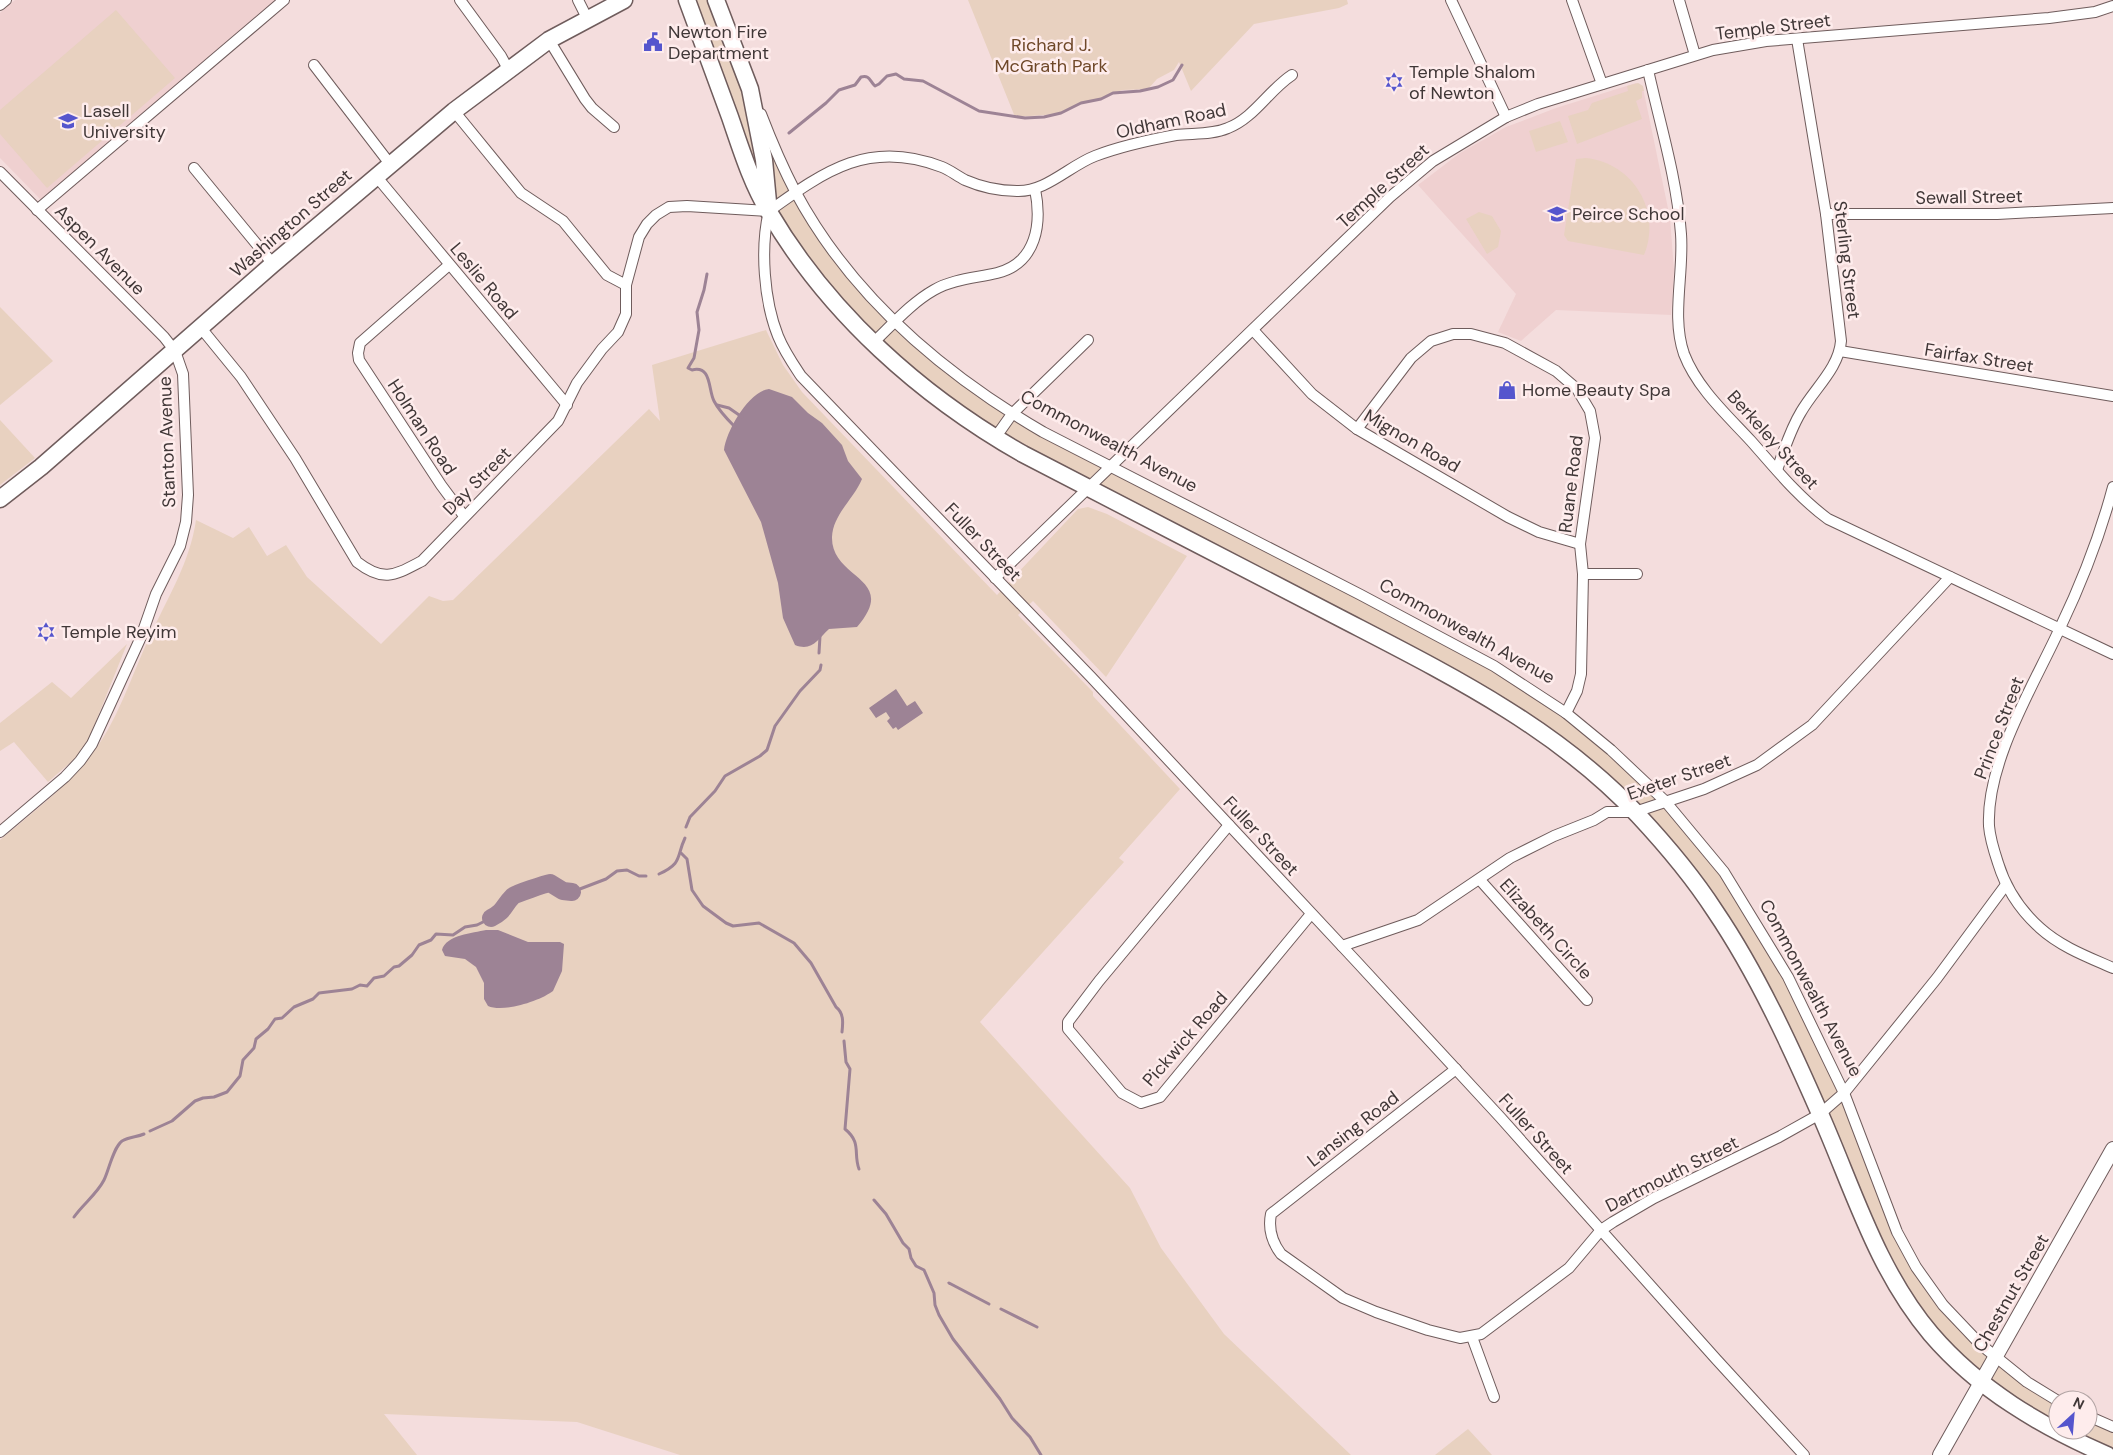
<svg xmlns="http://www.w3.org/2000/svg" width="2113" height="1455" font-family="'DM Sans',sans-serif">
<style>
.built{fill:#efd0d0}
.green{fill:#e8d1c0}
.water{fill:#9d8395}
.lines{fill:none;stroke-linecap:round;stroke-linejoin:round}
.stream{stroke:#9d8395;stroke-width:3}
.river{stroke:#9d8395;stroke-width:18}
.minor-casing{stroke:#6f5c5c;stroke-width:12}
.secondary-casing{stroke:#6f5c5c;stroke-width:16}
.primary-casing{stroke:#6f5c5c;stroke-width:19}
.minor{stroke:#fff;stroke-width:10}
.secondary{stroke:#fff;stroke-width:14}
.primary{stroke:#fff;stroke-width:16}
.labels{text-anchor:middle;dominant-baseline:central;stroke-width:5;stroke-linejoin:round;paint-order:stroke}
.street-label{font-size:18px;fill:#403737;stroke:#feecec}
.poi-label{font-size:18px;fill:#403737;stroke:#feecec;text-anchor:start}
.park-label{font-size:18px;fill:#6f4829;stroke:#feecec}
</style>
<rect width="100%" height="100%" fill="#f4dddd"/>
<g class="built">
<polygon points="15,0 277,0 82,167 41,200 0,158 0,13"/>
<polygon points="1636,83 1640,84 1643,88 1670,218 1674,270 1671,315 1556,310 1521,341 1498,332 1516,294 1418,185 1460,153 1506,127 1556,108"/>
</g>
<g class="green">
<path d="M687 0H718C741 65 763 132 796 193 855 298 941 372 1043 432L1361 595 1494 666 1566 713 1611 750 1665 801 1724 872 1788 977 1844 1093 1897 1232 1916 1267 1943 1305 1979 1344 2027 1382 2058 1401V1430H2088V1416L2113 1427V1455L2101 1452C2037 1423 1979 1390 1932 1336 1878 1273 1854 1194 1822 1118 1779 1018 1729 918 1656 836 1628 803 1596 772 1562 747 1492 695 1413 656 1337 616 1232 562 1128 509 1023 454 921 396 829 314 769 212 751 182 741 149 730 117 716 78 701 39 687 0Z"/>
<polygon points="968,0 1347,0 1348,4 1339,8 1254,24 1191,91 1179,62 1174,70 1157,79 1148,89 1122,90 1103,98 1082,103 1058,114 1015,117"/>
<polygon points="116,10 175,78 47,188 0,134 0,110"/>
<polygon points="1638,83 1643,86 1644,91 1642,91 1642,98 1636,101 1642,119 1577,144 1568,116 1588,110 1592,103 1628,91 1627,86"/>
<polygon points="1560,121 1568,142 1536,152 1529,131"/>
<path d="M1586 158C1633 163 1662 211 1644 255L1568 241 1564 235 1576 159Z"/>
<polygon points="1479,212 1492,216 1501,231 1498,247 1487,254 1466,219"/>
<polygon points="0,307 53,361 0,405"/>
<path d="M766 330 783 365 802 392 997 595 1078 509 1088 507 1107 514 1187 556 1106 677 1033 601 1018 615 1093 692V696L1180 789 1119 858 1124 862 980 1022 1130 1188 1161 1248 1224 1334 1351 1455H680L577 1422 384 1414 417 1455H0V840C31 814 64 789 89 758 118 722 131 676 150 636 168 597 190 562 196 520L233 538 249 527 267 556 286 545 307 577 381 644 429 596 443 601 453 600 649 409 660 421 652 365Z"/>
<polygon points="0,420 35,458 0,485"/>
<polygon points="127,644 90,736 80,754 48,782 14,742 0,751 0,723 52,682 71,698"/>
<polygon points="1468,1429 1492,1455 1435,1455"/>
</g>
<g class="water">
<path d="M769 389 792 397 808 413 822 423 842 445 848 461 862 479C854 499 833 514 832 537 831 580 900 577 857 627L829 629C818 639 812 652 795 645L783 618 778 583 761 522 724 450C726 431 749 391 769 389Z"/>
<polygon points="896,689 907,706 915,701 923,713 898,730 896,727 893,729 887,721 890,718 886,712 876,718 869,708"/>
<path d="M486 930H498L528 942H560L564 944 562 971 553 991C540 1001 503 1013 488 1006L484 999V983L476 967 465 959 445 956 442 950C446 935 473 933 486 930Z"/>
</g>
<g class="lines">
<g class="stream">
<path d="M789 133 826 103 839 90 855 85 861 77C870 75 869 80 875 86L879 84 887 76 896 74 904 79 923 81 979 111 1025 118 1044 117 1061 113 1081 103 1101 99 1113 93 1140 91 1158 87 1173 80 1182 65"/>
<path d="M707 274 704 290 697 312 699 330 694 358 688 368 692 370C712 365 708 390 714 401 719 411 727 419 735 427"/>
<polyline points="717,405 729,408 742,417"/>
<polyline points="819,653 820,636"/>
<polyline points="686,827 690,817 715,791 725,776 760,756 767,750 775,726 800,691 820,670 821,665"/>
<path d="M681 853 687 859 692 890 703 906 726 923 733 926 759 923 794 943 811 963 836 1007C844 1013 843 1023 842 1032"/>
<path d="M659 874C683 863 676 857 685 838"/>
<polyline points="572,892 606,879 617,871 627,870 639,876 646,876"/>
<path d="M844 1041 846 1062 850 1069 845 1129C862 1143 853 1153 859 1169"/>
<polyline points="150,1131 172,1121 195,1101 203,1098 214,1097 227,1092 240,1076 243,1060 254,1048 256,1039 268,1029 275,1019 282,1018 294,1007 313,999 319,993 352,989 360,985 367,986 374,978 384,976 394,967 399,966 412,955 419,945 431,940 436,934 453,935 465,927 477,925 491,918"/>
<polyline points="874,1200 886,1214 903,1243 909,1249 911,1258 916,1266 924,1270 934,1293 935,1305 939,1315 953,1339 1000,1399 1012,1418 1030,1437 1041,1455"/>
<path d="M74 1217C83 1204 97 1194 104 1180 109 1170 113 1148 122 1141 129 1137 137 1137 144 1134"/>
<polyline points="949,1283 989,1304"/>
<polyline points="1001,1309 1037,1327"/>
</g>
<path class="river" d="M491 918C505 911 503 906 513 896 515 894 545 884 550 883L563 891 572 892"/>
<g class="minor-casing">
<g id="minor">
<polyline points="460,0 501,56 508,69"/>
<polyline points="578,0 587,18"/>
<polyline points="1451,0 1506,117"/>
<polyline points="1572,0 1602,84"/>
<polyline points="1679,0 1695,55"/>
<polyline points="0,5 6,0"/>
<polyline points="549,40 585,99 592,108 614,127"/>
<polyline points="314,65 390,164"/>
<path d="M1648 70C1660 124 1677 179 1681 234 1684 273 1671 317 1684 354 1697 388 1727 415 1751 441 1775 468 1798 497 1828 519L2113 654"/>
<polyline points="454,111 521,193 563,221 607,275 626,285"/>
<path d="M761 114C771 140 782 166 795 191 851 296 942 373 1043 432L1361 595 1494 666 1566 713 1611 750 1665 801 1724 872 1788 977 1844 1093 1897 1232 1916 1267 1943 1305 1980 1344 2027 1382 2058 1401"/>
<polyline points="194,168 273,264"/>
<polyline points="0,172 164,337 175,351 183,374 188,495 186,522 180,546 156,594 141,637 92,744 80,761 65,777 0,832"/>
<polyline points="376,176 567,405"/>
<polyline points="37,210 284,0"/>
<path d="M769 211C760 248 764 301 778 336 784 351 793 364 801 376L1091 677 1356 961 1500 1117 1716 1359 1804 1455"/>
<path d="M769 211C826 170 870 139 942 167 950 170 957 176 965 180 981 187 999 191 1017 191 1046 192 1069 166 1095 156 1121 146 1149 140 1176 135 1193 133 1212 135 1228 128 1254 118 1269 90 1292 75"/>
<polyline points="1826,214 1997,214 2113,208"/>
<polyline points="449,265 360,343 358,353 359,360 441,485 464,516"/>
<path d="M201 328 241 377 295 458 357 562C384 583 395 575 422 561L558 421 577 383 602 349 618 332 626 314V285L639 237 647 224 656 215 669 207 687 206 769 211"/>
<polyline points="1253,330 1312,394 1357,429 1508,517 1539,532 1580,544"/>
<path d="M873 343C892 325 911 303 934 290 953 279 976 278 997 273 1037 263 1042 223 1035 189"/>
<polyline points="1840,351 2113,396"/>
<polyline points="1357,429 1411,358 1431,341 1453,334 1471,334 1505,343 1556,371 1577,389 1590,411 1595,438 1580,544 1583,574 1581,674 1577,691 1566,713"/>
<polyline points="995,438 1012,414 1088,340"/>
<path d="M1777 470C1784 450 1790 430 1801 412 1814 389 1839 368 1841 341L1826 214 1797 39"/>
<path d="M2113 487C2100 536 2082 582 2060 628 2034 685 1986 762 1989 826 1990 839 1994 851 1998 863 2006 889 2020 910 2040 928 2061 947 2088 957 2113 968"/>
<polyline points="1583,574 1637,574"/>
<polyline points="995,578 1390,197 1433,161 1506,117 1538,104 1713,50 1766,41 2049,18 2095,12 2113,6"/>
<polyline points="1229,825 1099,981 1068,1022 1068,1029 1122,1093 1141,1103 1160,1097 1311,914"/>
<polyline points="1480,880 1587,1000"/>
<polyline points="1342,946 1418,920 1510,858 1554,836 1594,820 1607,812 1635,812 1704,789 1757,765 1812,725 1950,577"/>
<path d="M1456 1069 1271 1214C1268 1229 1272 1242 1281 1254L1343 1298 1376 1312 1428 1330 1460 1338 1481 1334 1569 1268 1601 1230 1613 1222 1654 1198 1779 1137 1820 1114 1844 1093 1937 978 2005 886"/>
<polyline points="1472,1337 1494,1397"/>
<polyline points="2088,1416 2113,1427"/>
</g>
</g>
<g class="secondary-casing">
<polyline id="secondary" points="1940,1455 2113,1149"/>
</g>
<g class="primary-casing">
<g id="primary">
<path d="M687 0C701 39 716 78 730 117 741 149 751 182 769 212 829 314 921 396 1023 454 1128 509 1233 562 1338 617 1444 672 1555 726 1638 815 1666 845 1693 877 1715 911 1757 973 1791 1047 1821 1116 1854 1191 1877 1270 1931 1334 1979 1390 2041 1426 2107 1455"/>
<polyline points="716,0 750,89 764,160 768,202"/>
<polyline points="0,499 41,467 273,264 454,111 549,40 624,0"/>
</g>
</g>
<use href="#minor" class="minor"/>
<use href="#secondary" class="secondary"/>
<use href="#primary" class="primary"/>
</g>
<defs>
<g id="civic-bare" transform="scale(1.5)"><path d="M-.6-6.5H3V-4.5H.6V-3L4-1V1h2V6H-6V1h2V-1L-.6-3ZM-1.2 2.5V6h2.4V2.5Z" fill="#5555cd" stroke="#feecec" stroke-width="2.5" paint-order="stroke"/></g>
<g id="synagogue-bare" transform="scale(1.5)"><path d="M0-6.5L5.6 3.2H-5.6ZM0 6.5L5.6-3.2H-5.6Z" fill="#5555cd" stroke="#feecec" stroke-width="2.5" paint-order="stroke"/></g>
<g id="university-bare" transform="scale(1.5)"><path d="M0-5L7-2L0 1L-7-2ZM-4 1L0 2.5L4 1V4Q0 6-4 4Z" fill="#5555cd" stroke="#feecec" stroke-width="2.5" paint-order="stroke"/></g>
<g id="school-bare" transform="scale(1.5)"><path d="M0-5L7-2L0 1L-7-2ZM-4 1L0 2.5L4 1V4Q0 6-4 4Z" fill="#5555cd" stroke="#feecec" stroke-width="2.5" paint-order="stroke"/></g>
<g id="shop-bare" transform="scale(1.5)"><path d="M-5-2.5h2.3a2.7 3.5 0 0 1 5.4 0H5L5.5 6h-11ZM-1.5-2.5h3a1.5 2.3 0 0 0-3 0Z" fill="#5555cd" stroke="#feecec" stroke-width="2.5" paint-order="stroke"/></g>
</defs>
<g fill-rule="evenodd">
<use href="#civic-bare" x="653" y="42"/>
<use href="#synagogue-bare" x="1394" y="82"/>
<use href="#university-bare" x="68" y="121"/>
<use href="#school-bare" x="1557" y="214"/>
<use href="#shop-bare" x="1507" y="390"/>
<use href="#synagogue-bare" x="46" y="632"/>
</g>
<g class="labels">
<g class="street-label">
<text transform="translate(1773 27) rotate(-7)">Temple Street</text>
<text transform="translate(1171 121) rotate(-12)">Oldham Road</text>
<text transform="translate(1383 186) rotate(-42)">Temple Street</text>
<text transform="translate(1969 197) rotate(-1)">Sewall Street</text>
<text transform="translate(291 223) rotate(-41)">Washington Street</text>
<text transform="translate(100 250) rotate(45)">Aspen Avenue</text>
<text transform="translate(1847 260) rotate(83)">Sterling Street</text>
<text transform="translate(484 281) rotate(50)">Leslie Road</text>
<text transform="translate(1979 358) rotate(9)">Fairfax Street</text>
<text transform="translate(422 427) rotate(57)">Holman Road</text>
<text transform="translate(1773 440) rotate(48)">Berkeley Street</text>
<text transform="translate(1109 441) rotate(28)">Commonwealth Avenue</text>
<text transform="translate(1412 441) rotate(30)">Mignon Road</text>
<text transform="translate(167 442) rotate(-92)">Stanton Avenue</text>
<text transform="translate(477 481) rotate(-45)">Day Street</text>
<text transform="translate(1571 484) rotate(-83)">Ruane Road</text>
<text transform="translate(983 542) rotate(46)">Fuller Street</text>
<text transform="translate(1467 631) rotate(29)">Commonwealth Avenue</text>
<text transform="translate(1999 728) rotate(-69)">Prince Street</text>
<text transform="translate(1679 777) rotate(-19)">Exeter Street</text>
<text transform="translate(1261 836) rotate(47)">Fuller Street</text>
<text transform="translate(1546 929) rotate(48)">Elizabeth Circle</text>
<text transform="translate(1811 988) rotate(62)">Commonwealth Avenue</text>
<text transform="translate(1185 1039) rotate(-49)">Pickwick Road</text>
<text transform="translate(1353 1129) rotate(-38)">Lansing Road</text>
<text transform="translate(1536 1134) rotate(48)">Fuller Street</text>
<text transform="translate(1672 1174) rotate(-27)">Dartmouth Street</text>
<text transform="translate(2011 1293) rotate(-60)">Chestnut Street</text>
</g>
<g class="poi-label">
<text x="668" y="32">Newton Fire<tspan x="668" dy="21">Department</tspan></text>
<text x="1409" y="72">Temple Shalom<tspan x="1409" dy="21">of Newton</tspan></text>
<text x="83" y="111">Lasell<tspan x="83" dy="21">University</tspan></text>
<text x="1572" y="214">Peirce School</text>
<text x="1522" y="390">Home Beauty Spa</text>
<text x="61" y="632">Temple Reyim</text>
</g>
<g class="park-label">
<text x="1051" y="45">Richard J.<tspan x="1051" dy="21">McGrath Park</tspan></text>
</g>
</g>
<g transform="translate(2073 1415) rotate(26)"><circle r="24" fill="#feecec" stroke="#b2a4a4"/>
<path d="M0-4L9 19L0 12L-9 19Z" fill="#5555cd"/>
<text y="-8" font-size="14" font-weight="bold" text-anchor="middle" fill="#403737">N</text>
</g>
</svg>
